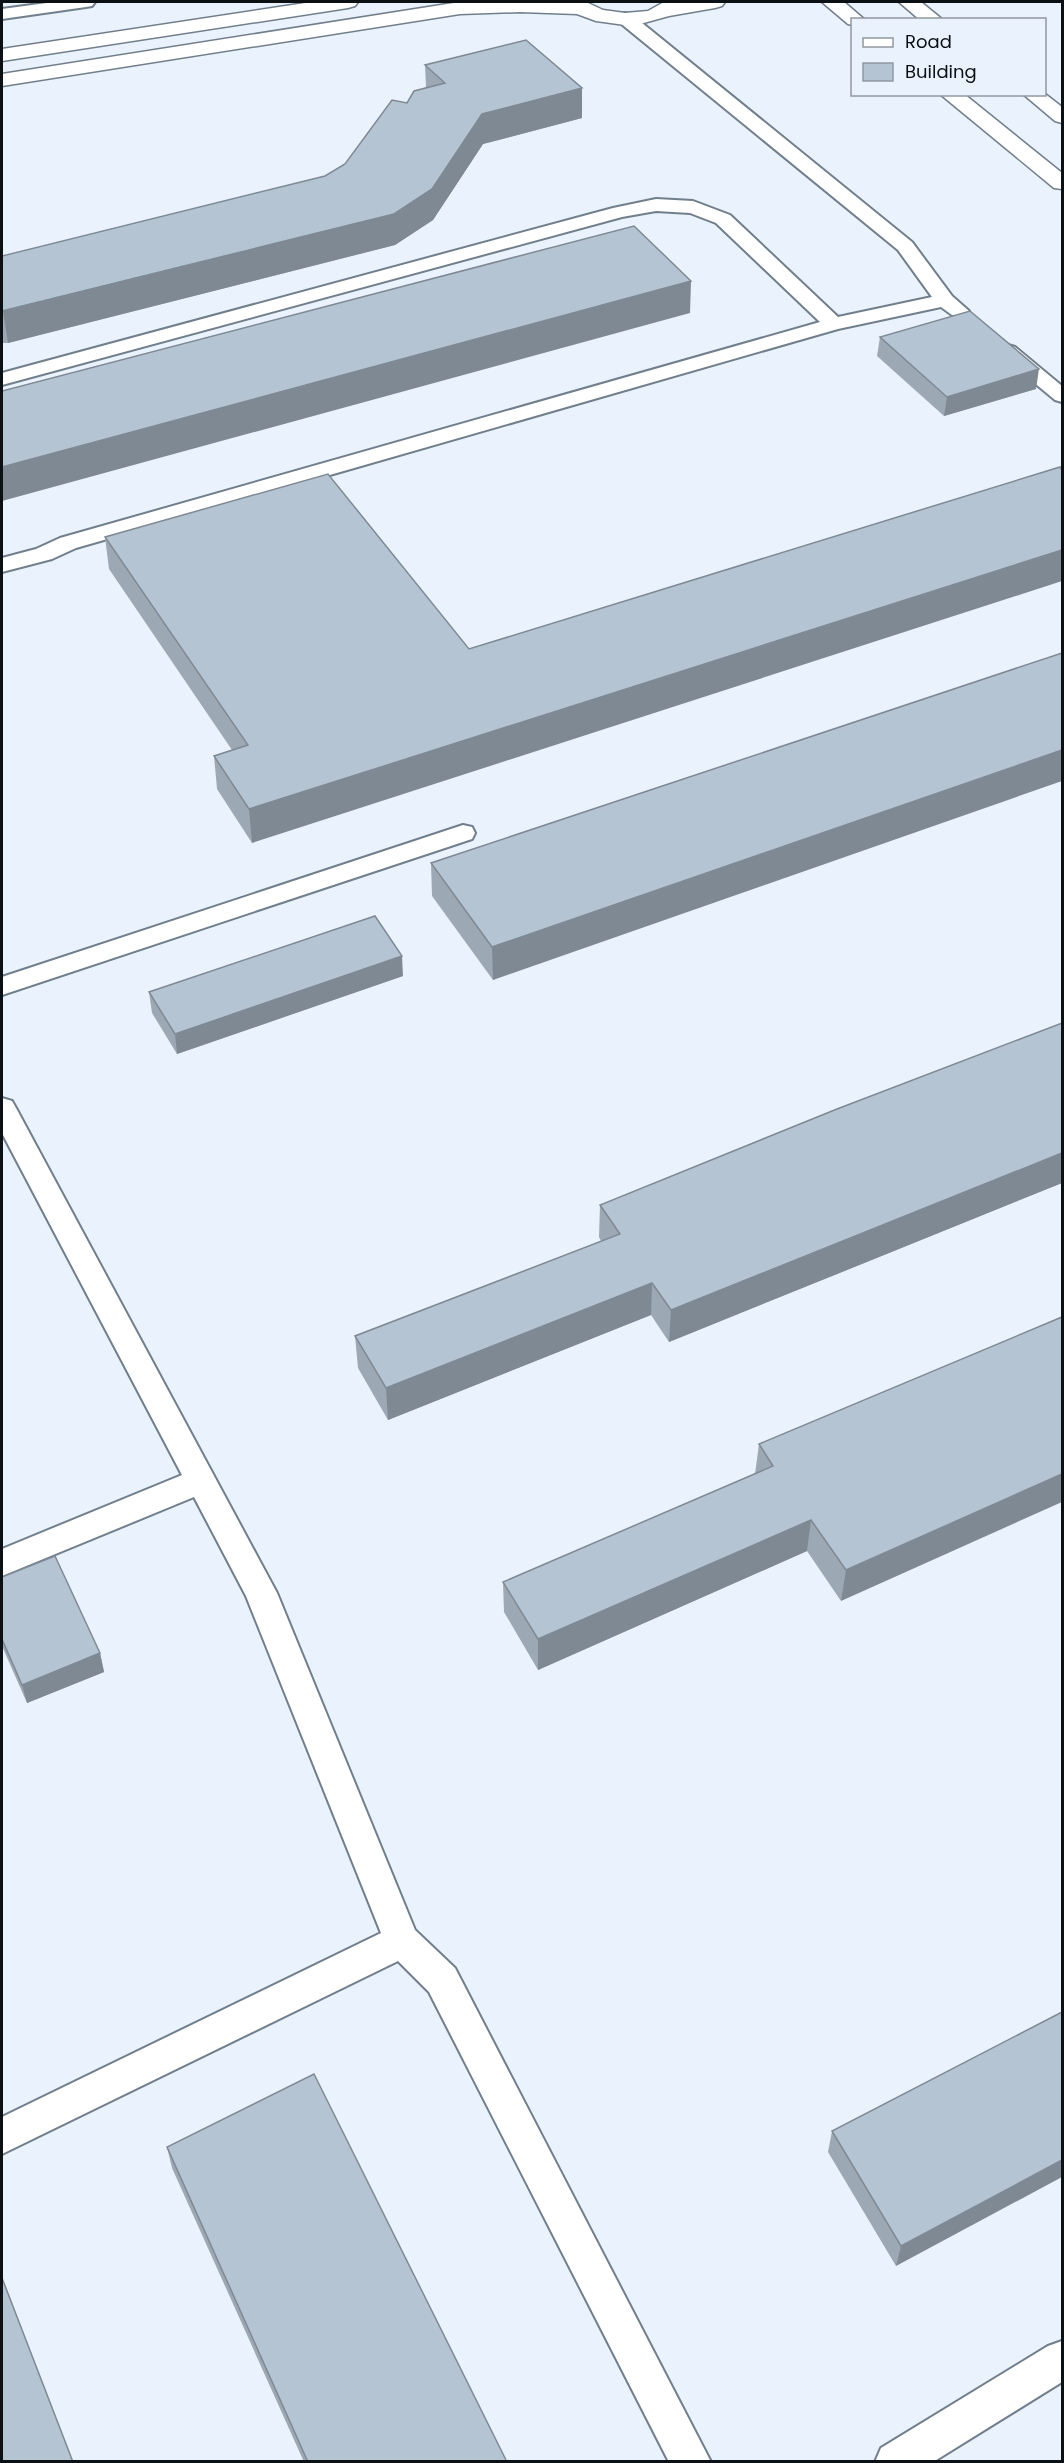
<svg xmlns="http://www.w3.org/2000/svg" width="1064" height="2463" font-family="Poppins,sans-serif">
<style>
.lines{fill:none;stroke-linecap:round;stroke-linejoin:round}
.service-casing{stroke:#717f8d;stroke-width:4}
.tertiary-casing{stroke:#717f8d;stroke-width:3}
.service{fill:#fff;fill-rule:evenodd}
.tertiary{fill:#fff;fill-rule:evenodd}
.wall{fill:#9ca9b5}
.shaded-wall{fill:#7f8994}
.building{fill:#b5c4d3;stroke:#7f8994;stroke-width:1.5}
</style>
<rect width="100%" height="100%" fill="#eaf3fd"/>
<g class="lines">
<g class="service-casing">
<g id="service">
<polygon points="54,2 95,2 92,6 86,7 2,19 2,9"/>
<polygon points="625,13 631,14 912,242 952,296 969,311 966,315 952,315 941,307 838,329 76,548 52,559 2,572 2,558 36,549 60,538 820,322 716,223 690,213 656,211 622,217 2,385 2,373 613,208 656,199 693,201 730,215 838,317 932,297 898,250 619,22 616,18 619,14"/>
<polygon points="1008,345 1015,347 1062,386 1062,402 1055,400 1001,355 998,351 1001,347"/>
<polygon points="463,825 472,827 475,833 472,839 2,995 2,977"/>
<polygon points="2,1098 12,1101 16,1108 277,1593 415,1930 455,1968 711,2462 669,2462 429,1992 398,1961 2,2154 2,2117 381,1933 246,1596 194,1497 2,1576 2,1549 182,1475 2,1133"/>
<polygon points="1062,2341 1062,2382 933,2462 875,2462 881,2448 1048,2346"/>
</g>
</g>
<g class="tertiary-casing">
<g id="tertiary">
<polygon points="312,2 358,2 355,6 348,8 2,61 2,49"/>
<polygon points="460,2 586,2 603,10 625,13 648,11 664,2 725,2 722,6 715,8 669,16 640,24 625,25 596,21 577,14 520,12 460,14 2,86 2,74"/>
<polygon points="822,2 844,2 865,20 852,20 852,25 848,24"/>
<polygon points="899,2 921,2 943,20 920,20"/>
<polygon points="1044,93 1062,107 1062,123 1055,121 1023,94"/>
<polygon points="940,94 964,94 1062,173 1062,189 1054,188"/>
</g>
</g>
<use href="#service" class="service"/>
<use href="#tertiary" class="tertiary"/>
</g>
<g class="wall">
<polygon points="425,65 582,118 483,144 433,220 395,245 8,343 2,343 2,256 325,176 345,164 407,103 426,87"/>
<polygon points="880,337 1036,389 944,416 877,356"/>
<polygon points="328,474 252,843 217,789 214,756 232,750 109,569 105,537"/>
<polygon points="1062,653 493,980 432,896 431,863"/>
<polygon points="403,976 177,1054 152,1013 149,992"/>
<polygon points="1062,1023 1062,1183 669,1342 651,1315 388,1420 358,1368 355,1336 601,1241 599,1237 600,1205"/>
<polygon points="1062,1317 841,1601 807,1551 538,1670 504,1612 503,1582 755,1474 759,1444"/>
<polygon points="2,1577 100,1653 104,1672 27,1703 2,1646"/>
<polygon points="1062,2012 896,2266 828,2152 832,2131"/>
<polygon points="167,2147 507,2462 304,2462 172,2168"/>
</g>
<g class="shaded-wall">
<polygon points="582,88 582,118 483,144 433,220 395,245 8,343 3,311 482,114"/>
<polygon points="691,281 690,313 2,501 2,467"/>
<polygon points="1039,369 1036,389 944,416 947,397"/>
<polygon points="1062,550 1062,581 252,843 249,809"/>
<polygon points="1062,750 1062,781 493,980 492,947"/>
<polygon points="402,956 403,976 177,1054 175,1034"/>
<polygon points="1062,1153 1062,1183 669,1342 671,1310"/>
<polygon points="652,1283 651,1315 388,1420 386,1388"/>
<polygon points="1062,1474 1062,1502 841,1601 846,1570"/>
<polygon points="811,1520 807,1551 538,1670 538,1639"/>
<polygon points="100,1653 104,1672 27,1703 22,1685"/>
<polygon points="1062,2160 1062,2177 896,2266 901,2246"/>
<polygon points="2,2277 7,2291 73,2462"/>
</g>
<g class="building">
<polygon points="526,40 582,88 482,114 432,189 394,214 2,311 2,256 325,176 345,164 392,100 407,103 414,91 445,83 425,65"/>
<polygon points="634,226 691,281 2,467 2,391"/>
<polygon points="970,311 1039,369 947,397 880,337"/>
<polygon points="1060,467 1062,470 1062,550 249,809 214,756 248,745 105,537 328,474 469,649"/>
<polygon points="1062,653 1062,750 492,947 431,863"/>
<polygon points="375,916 402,956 175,1034 149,992"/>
<polygon points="1062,1023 1062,1153 671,1310 652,1283 386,1388 355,1336 620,1234 600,1205 837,1109"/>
<polygon points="1062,1317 1062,1474 846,1570 811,1520 538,1639 503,1582 773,1466 759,1444"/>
<polygon points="55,1556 100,1653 22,1685 2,1639 2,1577"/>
<polygon points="1062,2012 1062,2160 901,2246 832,2131"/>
<polygon points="314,2074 507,2462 308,2462 167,2147"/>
<polygon points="2,2278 73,2462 2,2462"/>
</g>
<rect width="1064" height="2463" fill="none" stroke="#0b1015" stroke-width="6"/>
<rect x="851" y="18" width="195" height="78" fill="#eaf3fd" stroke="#9198a0" stroke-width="1.5"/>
<rect x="863" y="38" width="30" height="9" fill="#ffffff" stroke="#9198a0" stroke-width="1.5"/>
<text x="905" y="48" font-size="18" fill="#0b1015">Road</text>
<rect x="863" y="63" width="30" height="18" fill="#b5c4d3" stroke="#9198a0" stroke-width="1.5"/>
<text x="905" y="78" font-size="18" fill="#0b1015">Building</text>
</svg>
